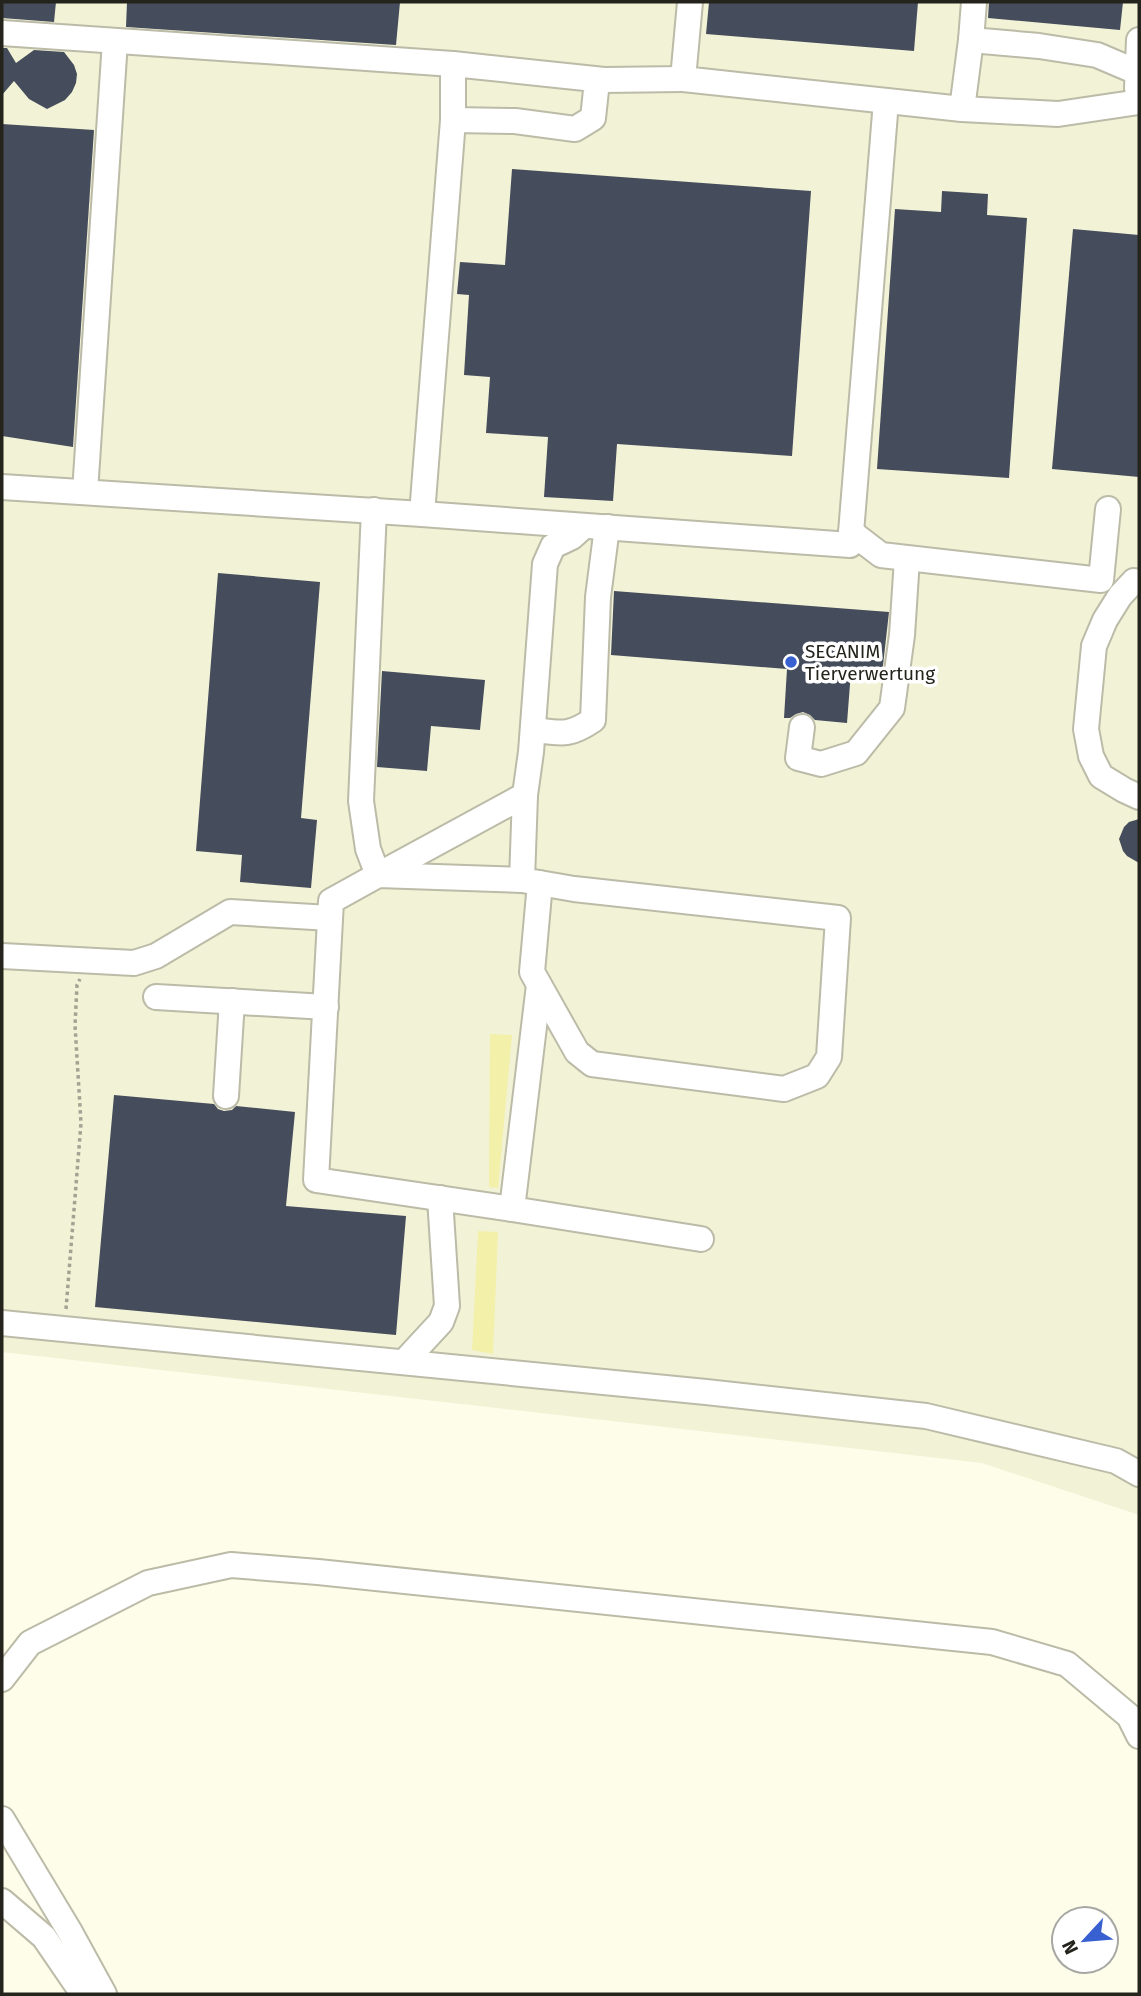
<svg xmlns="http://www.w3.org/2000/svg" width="1141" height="1996" font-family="'Fira Sans',sans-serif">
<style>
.built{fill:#f2f2d6}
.green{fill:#f3f0a9}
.building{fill:#454c5b}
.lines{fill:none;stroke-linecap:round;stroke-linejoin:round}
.minor-casing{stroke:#bbbba8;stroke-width:28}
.path{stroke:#a3a394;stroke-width:3.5;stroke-dasharray:3.5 3.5;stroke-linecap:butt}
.minor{stroke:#fff;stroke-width:24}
.poi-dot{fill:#3860d1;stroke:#fff;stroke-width:2.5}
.labels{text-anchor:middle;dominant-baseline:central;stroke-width:7;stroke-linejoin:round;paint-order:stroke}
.poi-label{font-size:19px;fill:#24241c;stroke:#fff;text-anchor:start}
</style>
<rect width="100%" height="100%" fill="#fdfde9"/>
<polygon class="built" points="2,2 1139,2 1139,1515 982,1463 2,1352"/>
<g class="green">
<polygon points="490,1034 512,1035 498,1188 489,1187"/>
<polygon points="478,1231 498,1232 493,1354 472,1350"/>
</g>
<g class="building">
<polygon points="2,2 56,2 54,22 2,18"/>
<polygon points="127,2 400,2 396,45 126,27"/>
<polygon points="709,2 918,2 914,51 706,34"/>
<polygon points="989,2 1123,2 1120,30 988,18"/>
<polygon points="2,48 7,48 16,63 34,50 64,52 74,65 77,74 76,83 72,92 65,100 47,109 29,99 14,81 2,95"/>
<polygon points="2,124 94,130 73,447 2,436"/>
<polygon points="512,169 811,191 792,456 617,444 613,501 544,497 548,437 486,433 490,377 464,375 469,295 457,294 460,262 505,265"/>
<polygon points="942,191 988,194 987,215 1027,218 1009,478 877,469 895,209 941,212"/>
<polygon points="1073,229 1139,235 1139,477 1052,469"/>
<polygon points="218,573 320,582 301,818 317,820 311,888 240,882 242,855 196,851"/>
<polygon points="614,591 889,612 882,674 851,671 847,723 815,720 810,715 803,712 796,714 790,718 784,718 787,669 611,655"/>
<polygon points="382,671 485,680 480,730 431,726 427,771 377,767"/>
<polygon points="1139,819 1139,863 1127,856 1123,851 1119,839 1124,827 1129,822"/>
<polygon points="114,1095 214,1104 218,1109 224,1111 232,1110 236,1106 295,1112 286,1206 406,1216 396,1335 95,1307"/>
</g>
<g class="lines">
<g class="minor-casing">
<g id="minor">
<polyline points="690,2 683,79 962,109 1058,114 1139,102"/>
<polyline points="974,2 971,40 1039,46 1097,55 1137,72"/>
<polyline points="2,33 453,64"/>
<polyline points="604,80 453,64 453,120 515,121 575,129 593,118 597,81 604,80 683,79"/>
<polyline points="1137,88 1139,40"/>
<polyline points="962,109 971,40"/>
<polyline points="2,487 422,514 453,120"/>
<polyline points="85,492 115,41"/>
<polyline points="374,510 361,801 368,849 378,875 525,795 531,752 545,564 553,546 572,537 584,526"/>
<polyline points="422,514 850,545 886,101"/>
<polyline points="851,532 881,555 1101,580 1108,509"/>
<polyline points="1134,581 1120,596 1105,620 1094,646 1086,729 1091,756 1101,776 1124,790 1139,797"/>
<polyline points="802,727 798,758 821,764 856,753 892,708 902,635 907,559"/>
<path d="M533 730C561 733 568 737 593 720L598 597 607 527"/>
<polyline points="525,795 522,880 574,889 838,918 829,1057 817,1076 784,1089 592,1064 577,1052 532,972 540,883"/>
<polyline points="2,956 134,963 156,956 230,912 330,918"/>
<polyline points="539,985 512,1209 701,1239"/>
<polyline points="156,997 326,1007"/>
<polyline points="226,1096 232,1001"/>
<polyline points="512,1209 316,1180 331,901 378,875 522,880"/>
<polyline points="2,1323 706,1392 926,1416 1116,1461 1139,1474"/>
<polyline points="404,1362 441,1322 447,1306 440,1198"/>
<polyline points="2,1679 30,1643 148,1583 231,1565 318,1572 992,1642 1067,1664 1129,1716 1139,1736"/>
<polyline points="2,1819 70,1932 104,1994"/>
<polyline points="2,1901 44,1937 83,1994"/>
</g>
</g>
<polyline class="path" points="66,1309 81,1123 75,1025 77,985 80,979"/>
<use href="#minor" class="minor"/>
</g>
<circle class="poi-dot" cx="791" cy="662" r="7"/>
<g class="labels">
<g class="poi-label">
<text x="805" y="651">SECANIM<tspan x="805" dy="22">Tierverwertung</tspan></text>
</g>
</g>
<rect width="1141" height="1996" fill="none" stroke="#24241c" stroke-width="7"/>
<g transform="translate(1085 1940) rotate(244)"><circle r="33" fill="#ffffff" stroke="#a7a7a4" stroke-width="2"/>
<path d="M0-5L12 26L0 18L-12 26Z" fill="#3860d1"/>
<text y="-10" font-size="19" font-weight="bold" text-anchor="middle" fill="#24241c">N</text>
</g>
</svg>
